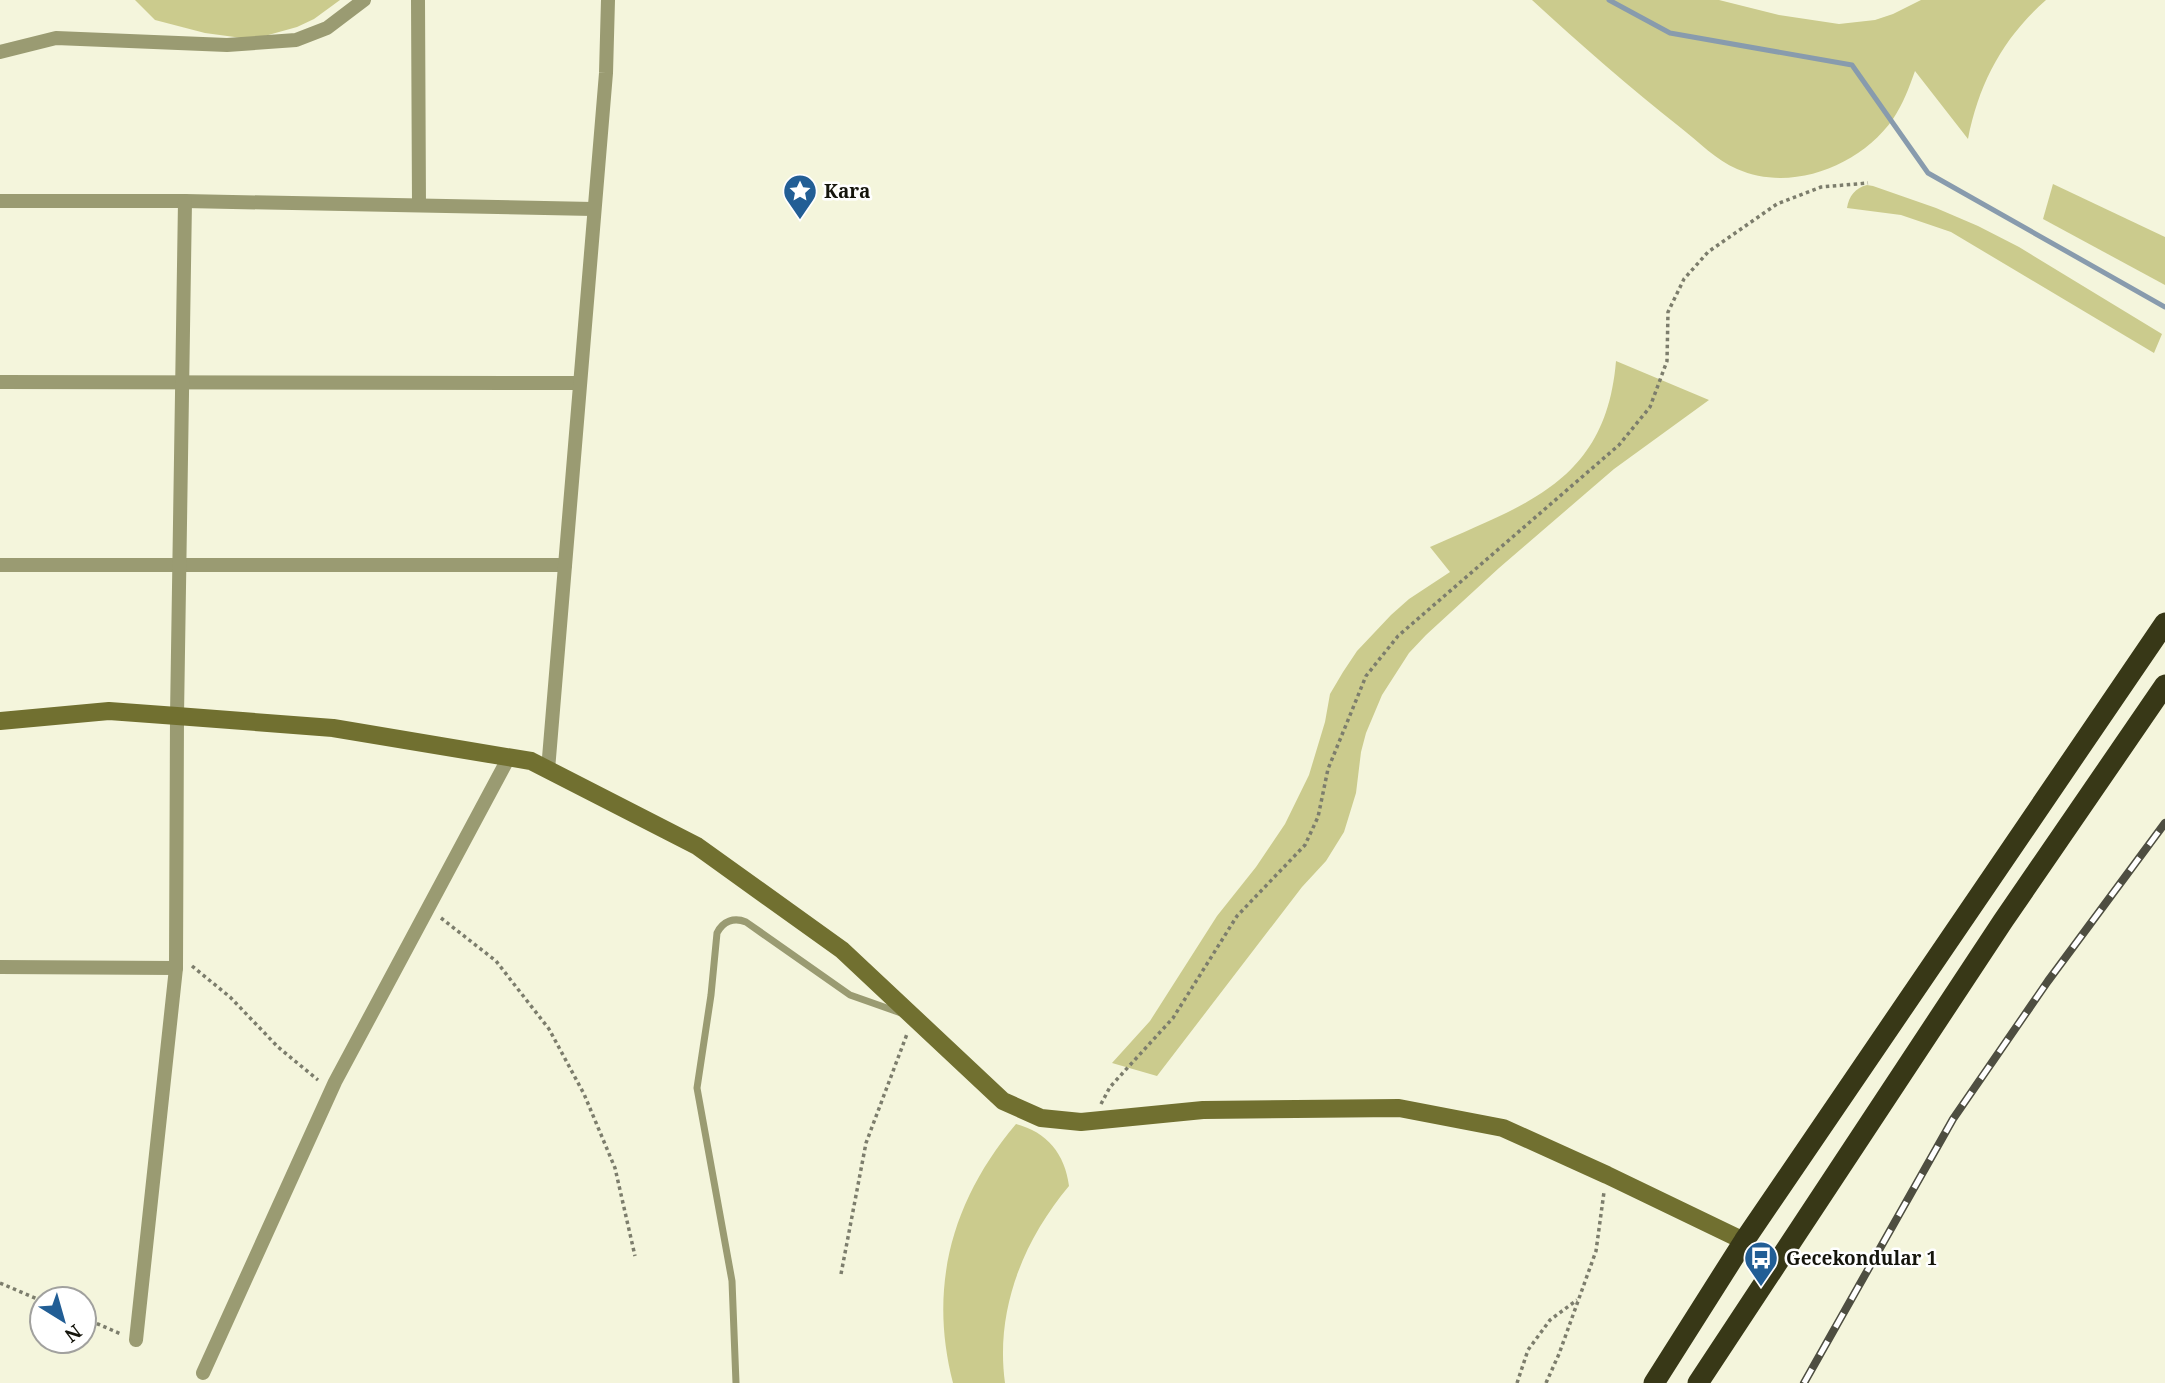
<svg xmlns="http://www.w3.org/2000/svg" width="2165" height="1383" font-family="'Noto Serif',serif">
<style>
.green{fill:#cbcb8d}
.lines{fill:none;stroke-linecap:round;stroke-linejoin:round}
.stream{stroke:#889bad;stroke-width:5}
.path{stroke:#7c7d6c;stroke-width:3.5;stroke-dasharray:3.5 3.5;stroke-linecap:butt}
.lane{stroke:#9a9b72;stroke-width:7}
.street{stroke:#9a9b72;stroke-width:14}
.secondary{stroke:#717030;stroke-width:18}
.highway{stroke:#383817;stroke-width:21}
.rail-casing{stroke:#4e4e41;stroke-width:8}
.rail{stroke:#fff;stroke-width:5;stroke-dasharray:16;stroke-linecap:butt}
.labels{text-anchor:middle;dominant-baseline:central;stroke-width:5;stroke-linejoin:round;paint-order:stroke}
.poi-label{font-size:19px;font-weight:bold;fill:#15150c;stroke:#fff;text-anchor:start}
</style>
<rect width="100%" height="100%" fill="#f4f5dc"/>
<g class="green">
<polygon points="135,0 340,0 314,19 297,27 261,37 242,38 205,33 155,20"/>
<path d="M1532 0H1719L1779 15 1839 24 1875 20 1893 14 1921 0H2046C2003 38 1979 83 1968 139L1915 71C1909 88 1903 104 1893 119 1860 166 1791 193 1737 169 1716 160 1699 142 1681 128 1630 88 1580 44 1532 0Z"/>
<polygon points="2053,184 2165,237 2165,285 2043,219"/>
<path d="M1867 185 1873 186 1936 208 1978 226 2019 247 2162 334 2154 353 1951 232 1901 215 1847 208C1849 196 1855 188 1867 185Z"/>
<path d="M1616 361 1709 400 1614 469 1499 568 1426 635 1409 653 1382 695 1366 733 1361 752 1356 793 1344 832 1326 861 1302 887 1157 1076 1112 1063 1150 1021 1217 916 1256 867 1285 824 1309 775 1325 722 1330 694 1343 672 1357 651 1391 615 1409 599 1450 572 1430 547C1526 504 1606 482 1616 361Z"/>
<path d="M1016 1124C1047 1132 1065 1154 1069 1186 1023 1241 995 1310 1005 1383H953C928 1286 952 1200 1016 1124Z"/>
</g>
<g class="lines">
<polyline class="stream" points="1609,0 1670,33 1852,65 1928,173 2165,307"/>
<g class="path">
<polyline points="441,918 496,961 549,1029 584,1094 615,1168 635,1256"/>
<polyline points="192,966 230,997 278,1047 318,1080"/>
<polyline points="1101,1104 1110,1087 1173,1018 1237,916 1305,845 1318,817 1328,769 1366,676 1398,636 1619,445 1650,407 1667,361 1668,312 1684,279 1708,252 1777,204 1821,187 1868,183"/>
<polyline points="841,1274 866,1143 907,1034"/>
<polyline points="0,1283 42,1301"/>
<polyline points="84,1318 121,1334"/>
<polyline points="1517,1383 1528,1350 1550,1320 1577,1300"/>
<polyline points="1546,1383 1559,1354 1596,1251 1604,1192"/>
</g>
<path class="lane" d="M736 1383 732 1281 697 1088 711 995 717 933C723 921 734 917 746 922L850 995 901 1013"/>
<g class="street">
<polyline points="418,0 419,205"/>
<polyline points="0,52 56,38 227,45 296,40 327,28 364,0"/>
<polyline points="0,201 185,201 593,209"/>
<polyline points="0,382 579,383"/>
<polyline points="0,565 565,565"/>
<polyline points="548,770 606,73 608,0"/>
<polyline points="0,967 176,968"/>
<polyline points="136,1340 176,968 177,716 185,201"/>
<polyline points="203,1373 335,1082 509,757"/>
</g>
<polyline class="secondary" points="0,721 109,711 177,716 333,728 531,761 697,846 842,950 1003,1101 1041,1118 1081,1122 1203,1110 1399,1108 1503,1128 1607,1175 1744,1241"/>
<g class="highway">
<polyline points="1654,1383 1744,1241 2165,623"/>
<polyline points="1698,1383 2003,921 2165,685"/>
</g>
<g class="rail-casing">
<polyline id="rail" points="1804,1383 1953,1119 2048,981 2165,823"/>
</g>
<use href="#rail" class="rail"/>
</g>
<defs>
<g id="sight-pin" transform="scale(1.75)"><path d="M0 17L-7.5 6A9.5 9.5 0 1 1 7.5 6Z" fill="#225e95" stroke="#fff"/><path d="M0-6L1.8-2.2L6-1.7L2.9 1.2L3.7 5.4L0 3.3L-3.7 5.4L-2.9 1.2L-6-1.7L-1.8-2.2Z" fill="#fff"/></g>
<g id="bus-pin" transform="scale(1.75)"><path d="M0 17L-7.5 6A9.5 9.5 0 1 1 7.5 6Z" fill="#225e95" stroke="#fff"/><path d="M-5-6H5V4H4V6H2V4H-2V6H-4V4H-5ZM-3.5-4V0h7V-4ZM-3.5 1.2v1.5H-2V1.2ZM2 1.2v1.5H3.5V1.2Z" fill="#fff"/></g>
</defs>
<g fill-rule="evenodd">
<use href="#sight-pin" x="800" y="191"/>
<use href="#bus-pin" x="1761" y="1258"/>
</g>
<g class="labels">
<g class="poi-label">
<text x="824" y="191">Kara</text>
<text x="1786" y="1258">Gecekondular 1</text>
</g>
</g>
<g transform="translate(63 1320) rotate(143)"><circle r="33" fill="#ffffff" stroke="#a1a19e" stroke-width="2"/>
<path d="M0-5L12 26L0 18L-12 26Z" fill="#225e95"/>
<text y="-10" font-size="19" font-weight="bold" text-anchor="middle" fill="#15150c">N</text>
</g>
</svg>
